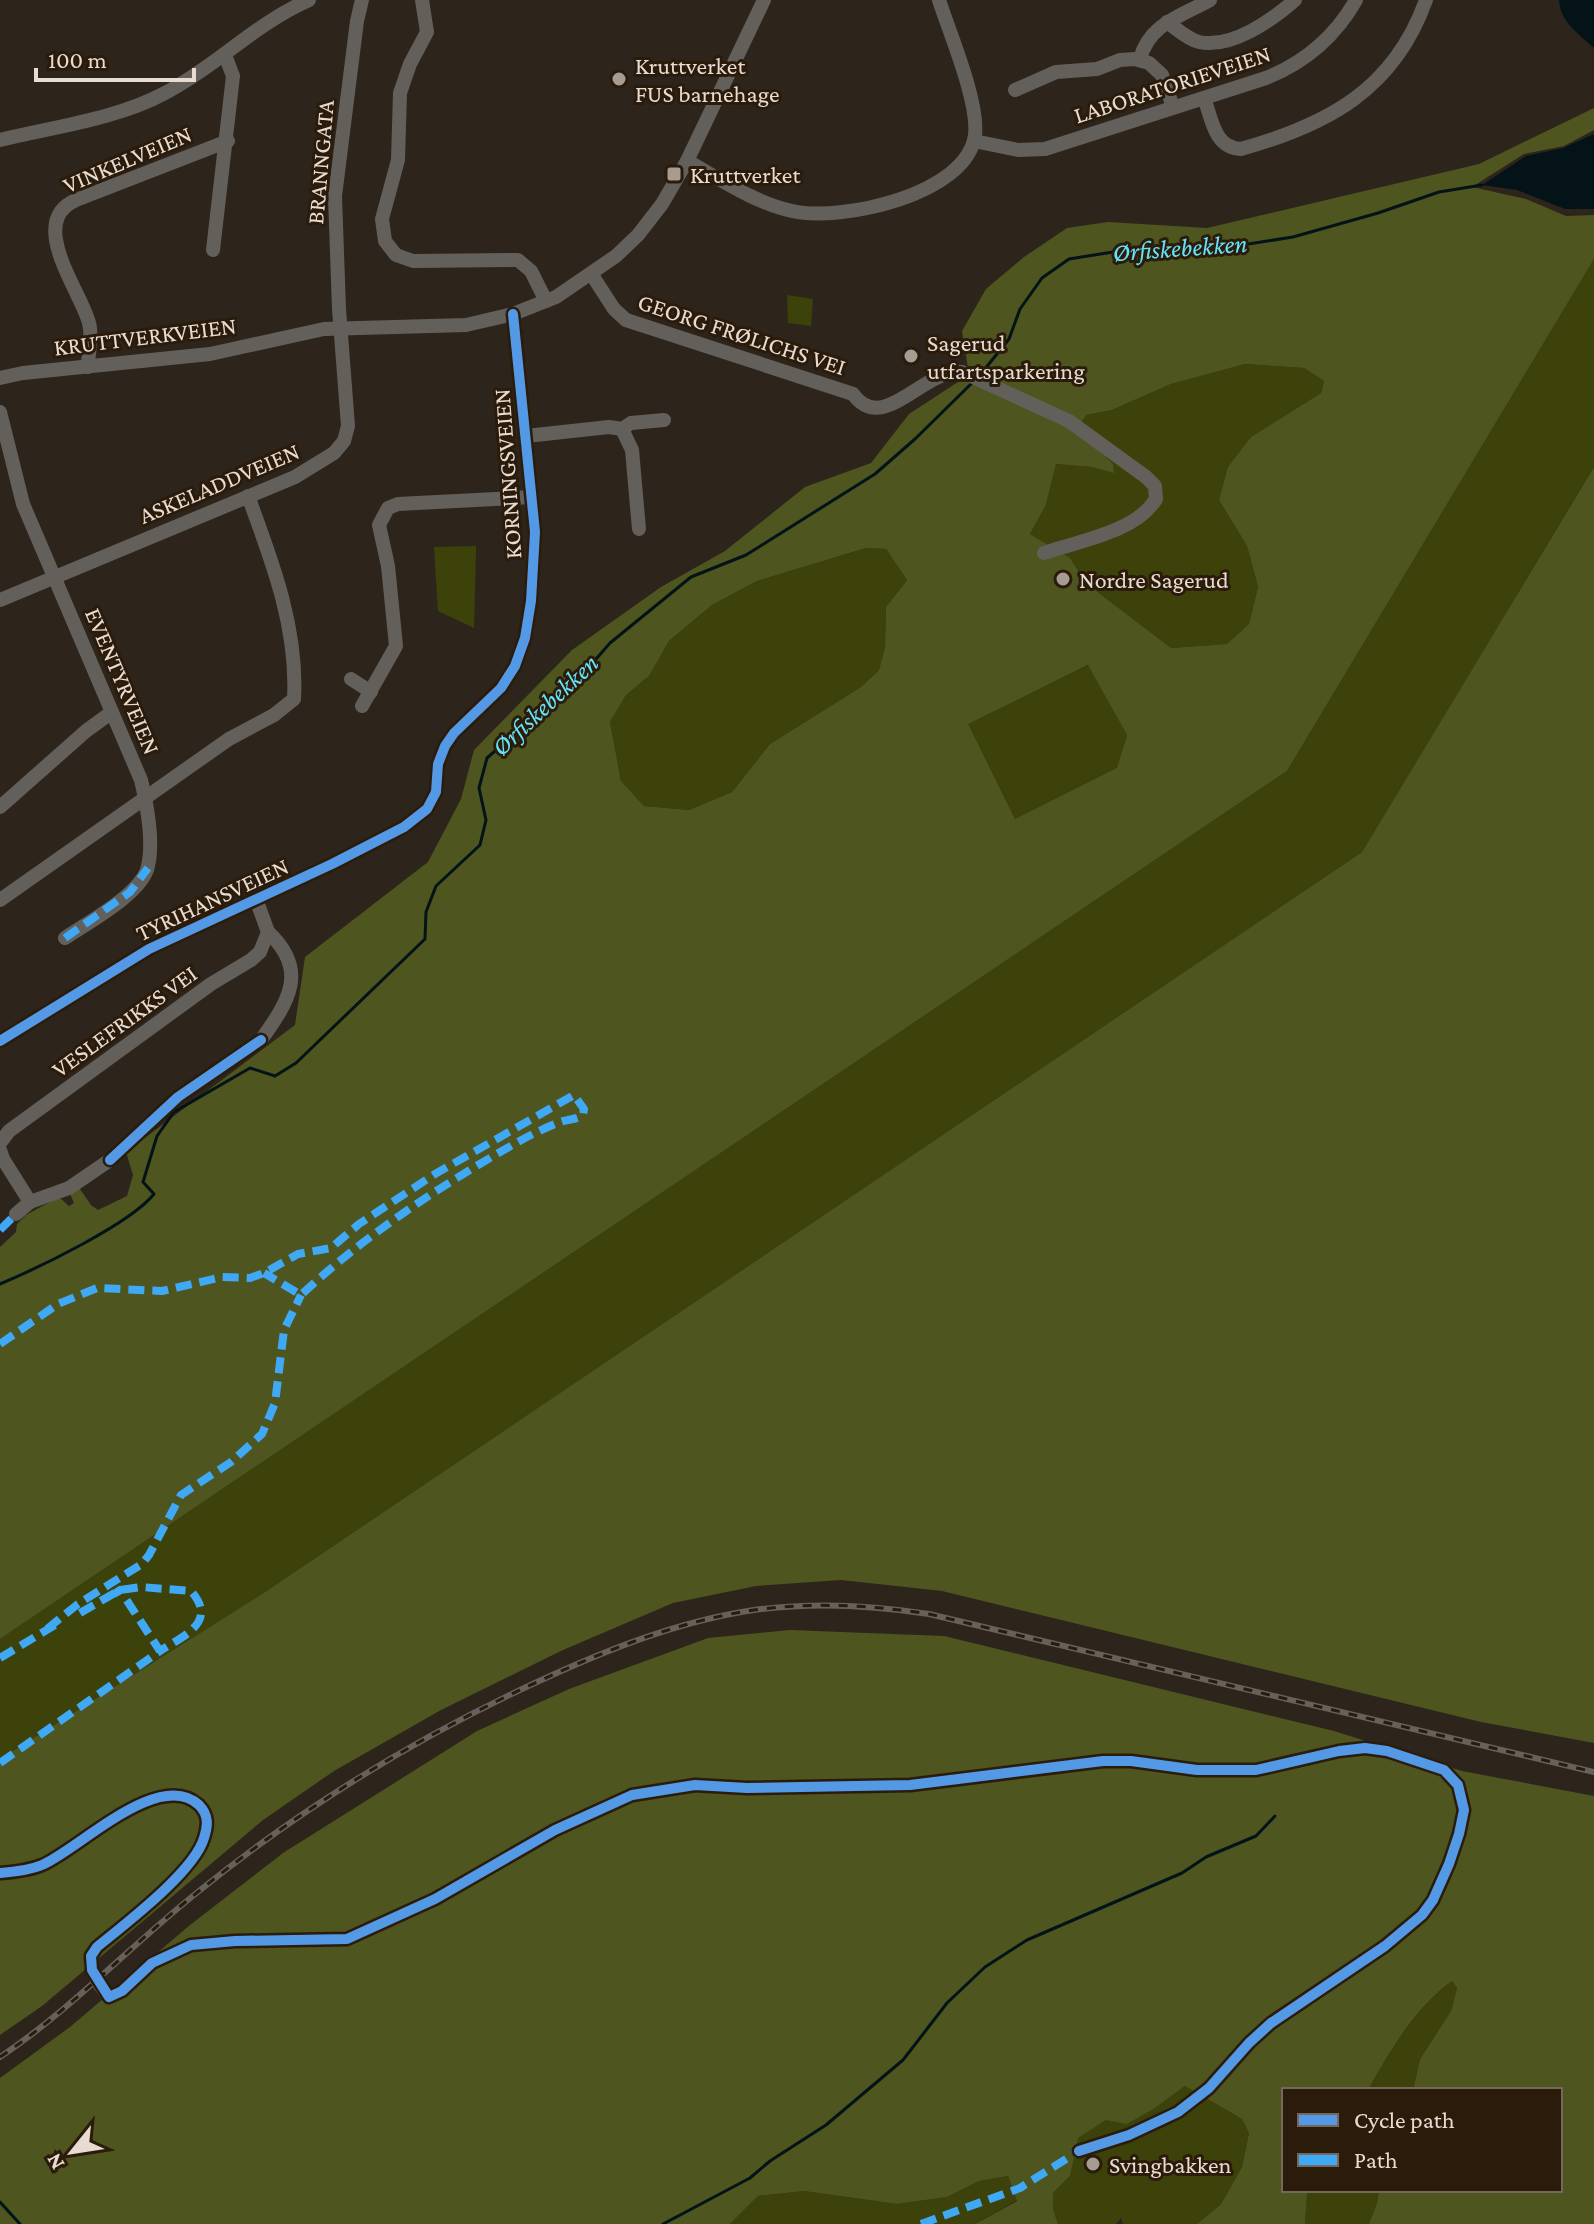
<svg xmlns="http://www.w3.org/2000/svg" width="1594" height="2224" font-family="'Crimson Pro',serif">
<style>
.green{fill:#3c4209}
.forest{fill:#4e551f;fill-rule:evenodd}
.water{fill:#041317}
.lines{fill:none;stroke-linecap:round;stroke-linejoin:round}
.stream{stroke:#041317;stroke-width:3}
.minor{stroke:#63605b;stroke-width:14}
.rail-casing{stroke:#67615c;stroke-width:6}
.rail{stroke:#2b1b0b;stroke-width:3;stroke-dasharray:9;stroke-linecap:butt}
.minor-bridge{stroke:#63605b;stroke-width:14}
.quiet{stroke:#3fa9f5;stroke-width:8;stroke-dasharray:16 8;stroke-linecap:butt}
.cycleway-casing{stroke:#2b1b0b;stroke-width:15}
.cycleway{stroke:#5399e6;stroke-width:10}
.poi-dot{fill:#a79c92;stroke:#2b1b0b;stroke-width:3}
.labels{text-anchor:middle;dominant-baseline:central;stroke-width:6;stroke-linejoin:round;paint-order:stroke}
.poi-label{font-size:24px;fill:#e8dcd2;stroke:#2b1b0b;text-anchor:start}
.street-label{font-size:24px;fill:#e8dcd2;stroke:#2b1b0b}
.water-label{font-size:26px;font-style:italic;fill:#64e4f9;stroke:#2b1b0b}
</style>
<rect width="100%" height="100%" fill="#2d251c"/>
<g class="green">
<polygon points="1594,259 1594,467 1362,852 262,1594 0,1759 0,1639 1287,771"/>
<polygon points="787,295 813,299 811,326 788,323"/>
<polygon points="1245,364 1304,368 1324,381 1321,393 1251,437 1219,500 1247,546 1258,587 1249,624 1227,644 1171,648 1086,583 1070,558 1030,534 1046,505 1056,464 1092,467 1113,472 1077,429 1085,415 1112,410 1171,384"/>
<polygon points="476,546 476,553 474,628 438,611 434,547"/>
<polygon points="866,548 886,549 907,580 886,607 885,647 879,670 861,687 770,744 732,792 689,810 644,806 621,781 610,722 626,695 649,676 669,641 712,605 757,581"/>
<polygon points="1089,665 1127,735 1117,769 1015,819 967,724"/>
<path d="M1452 1981 1457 1988 1451 2011 1420 2059 1413 2090H1368C1390 2051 1415 2009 1452 1981Z"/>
<polygon points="1185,2086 1242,2119 1249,2133 1242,2167 1221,2204 1197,2224 1123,2224 1121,2218 1116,2224 1058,2224 1053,2209 1053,2193 1070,2176 1077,2138 1106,2120 1155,2108"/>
<polygon points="1008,2176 1017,2200 975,2224 730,2224 758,2196 804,2191 897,2204 947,2197 979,2181"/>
<polygon points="1309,2190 1379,2190 1377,2203 1369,2224 1305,2224 1307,2195"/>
</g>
<g class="forest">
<path d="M1594 108V130L1564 146 1524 154 1472 187 1526 199 1566 216 1594 215V259L1287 771 0 1639V1247L16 1232 17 1224 26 1215 59 1197 69 1206 74 1203 70 1194 80 1189 91 1205 98 1210 127 1196 133 1175 126 1152 295 1025 305 957 428 862 461 799 474 750 572 650 661 587 725 551 805 487 871 463 909 414 961 380 968 368 962 331 986 289 1024 257 1067 228 1108 222 1207 228 1479 164ZM1245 364 1304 368 1324 381 1321 393 1251 437 1228 467 1219 500 1247 546 1258 587 1249 624 1227 644 1171 648 1086 583 1070 558 1030 534 1046 505 1056 464 1092 467 1114 473 1113 464 1077 429 1086 415 1112 410 1171 384ZM866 548 886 549 907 580 886 607 885 647 879 670 861 687 770 744 732 792 689 810 644 806 621 781 610 722 626 695 649 676 669 641 712 605 757 581ZM1088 665 1127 735 1117 768 1015 819 968 724Z"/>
<polygon points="1594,467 1594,1743 1481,1722 942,1591 841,1580 756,1586 673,1603 563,1650 441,1710 334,1771 263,1820 42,2006 0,2035 0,1759 262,1594 1362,852"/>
<path d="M790 1630 944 1636 1334 1731 1462 1771 1594 1796V2224H1369L1377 2203 1379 2190H1560V2090H1413L1420 2059 1451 2011 1457 1988 1452 1981C1415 2008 1390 2051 1368 2090H1284V2190H1309L1307 2195 1305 2224H1197L1221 2204 1242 2167 1249 2133 1242 2119 1185 2086 1155 2108 1127 2124 1106 2120 1078 2138 1070 2176 1053 2193V2209L1058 2224H975L1017 2201 1008 2176 979 2181 947 2197 897 2204 804 2191 758 2196 730 2224H0V2078L70 2027 190 1925 283 1853 477 1731 569 1689 708 1638Z"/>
</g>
<g class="water">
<path d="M1559 0H1594V48C1579 34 1560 22 1559 0Z"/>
<polygon points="1594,134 1594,209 1565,209 1517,190 1482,185 1526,156 1563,148"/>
</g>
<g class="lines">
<g class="stream">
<polyline points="980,375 1009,339 1020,309 1042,278 1069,259 1113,252 1198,252 1293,237 1378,213 1439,192 1482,185"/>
<path d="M0 1284C38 1268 130 1224 154 1194L143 1182 157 1136 174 1112 250 1068 275 1076 296 1063 425 939 426 912 436 886 480 845 486 820 479 788 487 758 583 674 610 643 691 577 746 555 875 474 915 439 972 383"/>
<polyline points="0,2202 20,2224"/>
<polyline points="663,2224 750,2178 770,2161 826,2125 903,2060 947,2003 985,1967 1027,1940 1182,1873 1206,1857 1256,1836 1275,1816"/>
</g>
<g class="minor">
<polyline points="422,0 427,32 410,64 400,93 398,160 382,219 385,241 396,255 413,261 518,260 531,271 546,301"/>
<path d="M1167 22C1177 29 1187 39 1199 42 1232 49 1272 20 1295 0"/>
<path d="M1140 59C1149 24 1181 16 1210 0"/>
<polyline points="1015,90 1056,72 1097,69 1120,60 1135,59 1149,63 1162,75 1173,107"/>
<path d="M1204 98C1212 119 1214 148 1241 149 1327 125 1394 90 1426 0"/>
<path d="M0 140C53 127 117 119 165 93 215 67 256 23 309 0"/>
<path d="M974 141 1018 150 1045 149 1266 78C1306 62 1335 37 1356 0"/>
<path d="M687 161C720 179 755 203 792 211 841 222 967 195 975 135 979 102 950 34 939 0"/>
<polyline points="213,250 233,76 225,55"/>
<path d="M592 275 614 309 626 320 853 394C883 436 924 368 962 372L1069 421 1146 477 1155 486 1156 499C1136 532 1079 541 1044 553"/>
<path d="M88 367C88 352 93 337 89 323 81 291 26 222 76 200L228 141"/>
<polyline points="0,378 23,373 210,354 324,329 466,325 513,314 556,297 616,256 638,235 662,204 687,161 764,0"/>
<path d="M0 412 23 504 141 780C147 805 154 840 148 866 143 893 87 923 65 938"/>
<polyline points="622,429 632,450 639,529"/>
<polyline points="526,436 609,427 622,429 631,423 664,420"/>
<polyline points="0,600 295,477 334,453 344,441 348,426 339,309 335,196 357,21 362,0"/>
<polyline points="351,679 371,692"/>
<polyline points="362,706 396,646 388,566 379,525 388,508 398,504 532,497"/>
<polyline points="0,807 86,731 112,712"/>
<path d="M0 900 229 739 274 715 294 699C298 628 272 561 248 496"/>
<path d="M261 1040C289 1001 309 970 268 932"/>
<polyline points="0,1041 149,949 332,864 404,827 427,809 436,792 438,764 445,746 454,733 501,688 515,666 525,638 531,601 535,532 513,314"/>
<polyline points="0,1143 9,1131 211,984 251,960 260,952 268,932 256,899"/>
<polyline points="0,1150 3,1159 30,1202"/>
<polyline points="16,1214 30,1202 69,1188 110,1160"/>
<path d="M0 1873C13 1872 30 1870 42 1865 79 1849 159 1768 199 1805 209 1815 208 1826 204 1838 194 1872 125 1924 97 1947L91 1956 92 1970"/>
<polyline points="100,1985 109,1997 122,1991 152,1963 191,1945 235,1941 347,1939 435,1899 555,1830 632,1795 695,1785 747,1788 910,1785 1103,1761 1131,1761 1197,1770 1256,1770 1339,1751 1365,1748 1387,1751 1444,1770 1458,1785 1464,1810 1459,1834 1449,1864 1433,1900 1422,1915 1385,1946 1271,2023 1249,2043 1209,2088 1178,2112 1129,2135 1079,2151"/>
</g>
<g class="rail-casing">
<path id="rail" d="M0 2057C72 2009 131 1945 199 1891 303 1807 416 1738 537 1682 606 1650 679 1621 754 1610 813 1602 871 1605 929 1614L1594 1772"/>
</g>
<use href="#rail" class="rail"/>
<polyline class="minor-bridge" points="92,1970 100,1985"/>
<g class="quiet">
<polyline points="65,938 130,892 148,868"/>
<polyline points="0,1230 16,1214"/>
<path d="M0 1344 58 1304 97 1288 162 1291 222 1277 250 1278 264 1273 298 1254 331 1248 359 1224 435 1174 574 1095 584 1109 583 1115C576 1120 568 1119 560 1122 545 1128 530 1135 516 1143 440 1186 365 1235 301 1295L264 1273"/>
<path d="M80 1613 120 1590 141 1587 191 1591C218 1622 185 1635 160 1651"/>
<polyline points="47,1629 78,1604 142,1564 149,1555 181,1495 231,1462 262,1434 275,1403 284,1330 301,1295"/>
<polyline points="0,1658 55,1625"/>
<polyline points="0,1763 160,1651 120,1590 114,1594"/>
<polyline points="921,2224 1020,2188 1079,2151"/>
</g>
<g class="cycleway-casing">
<g id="cycleway">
<polyline points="0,1041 149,949 332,864 404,827 427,809 436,792 438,764 445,746 454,733 501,688 515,666 525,638 531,601 535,532 513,314"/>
<polyline points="110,1160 178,1097 261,1040"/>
<path d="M0 1873C13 1872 30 1870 42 1865 79 1849 159 1768 199 1805 209 1815 208 1826 204 1838 194 1872 125 1924 97 1947L91 1956 92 1970 109 1997 122 1991 152 1963 191 1945 235 1941 347 1939 435 1899 555 1830 632 1795 695 1785 747 1788 910 1785 1103 1761H1131L1197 1770H1256L1339 1751 1365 1748 1387 1751 1444 1770 1458 1785 1464 1810 1459 1834 1449 1864 1433 1900 1422 1915 1385 1946 1271 2023 1249 2043 1209 2088 1178 2112 1129 2135 1079 2151"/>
</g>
</g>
<use href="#cycleway" class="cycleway"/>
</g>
<g class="poi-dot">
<circle cx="619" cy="79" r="8"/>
<rect x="666" y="166" width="16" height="16" rx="4"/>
<circle cx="911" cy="356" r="8"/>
<circle cx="1063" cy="579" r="8"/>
<circle cx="1093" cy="2164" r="8"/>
</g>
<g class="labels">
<g class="poi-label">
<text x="635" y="65">Kruttverket<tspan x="635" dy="28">FUS barnehage</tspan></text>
<text x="690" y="174">Kruttverket</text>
<text x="927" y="342">Sagerud<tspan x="927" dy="28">utfartsparkering</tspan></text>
<text x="1079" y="579">Nordre Sagerud</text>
<text x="1109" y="2164">Svingbakken</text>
</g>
<g class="street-label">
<text transform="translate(1172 84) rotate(-18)">LABORATORIEVEIEN</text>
<text transform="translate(127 159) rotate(-23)">VINKELVEIEN</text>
<text transform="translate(320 162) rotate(-85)">BRANNGATA</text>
<text transform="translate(742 334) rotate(18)">GEORG FRØLICHS VEI</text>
<text transform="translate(145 336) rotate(-7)">KRUTTVERKVEIEN</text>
<text transform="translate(507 474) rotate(-94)">KORNINGSVEIEN</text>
<text transform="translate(219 483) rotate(-23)">ASKELADDVEIEN</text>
<text transform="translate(123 681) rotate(67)">EVENTYRVEIEN</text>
<text transform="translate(212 899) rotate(-25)">TYRIHANSVEIEN</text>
<text transform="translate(124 1021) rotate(-36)">VESLEFRIKKS VEI</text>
</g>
<g class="water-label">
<text transform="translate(1180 248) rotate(-4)">Ørfiskebekken</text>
<text transform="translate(545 705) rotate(-43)">Ørfiskebekken</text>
</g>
</g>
<rect x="1282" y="2088" width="280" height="104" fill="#2b1b0b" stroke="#77685b" stroke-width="2"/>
<rect x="1298" y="2114" width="40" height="12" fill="#5399e6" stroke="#77685b" stroke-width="2"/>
<text x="1354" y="2128" font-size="24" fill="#e8dcd2">Cycle path</text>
<rect x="1298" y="2154" width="40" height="12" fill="#3fa9f5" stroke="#77685b" stroke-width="2"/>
<text x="1354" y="2168" font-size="24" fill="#e8dcd2">Path</text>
<g transform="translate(72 2152) rotate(240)" stroke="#2b1b0b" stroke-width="6" paint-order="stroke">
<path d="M0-6L14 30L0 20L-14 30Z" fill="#e8dcd2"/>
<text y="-12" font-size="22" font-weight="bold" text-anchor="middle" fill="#e8dcd2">N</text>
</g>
<path d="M36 68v12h158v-12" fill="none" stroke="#e8dcd2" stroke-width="4"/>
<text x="48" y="68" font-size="24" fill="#e8dcd2" stroke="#2b1b0b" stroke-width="6" paint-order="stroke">100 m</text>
</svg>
